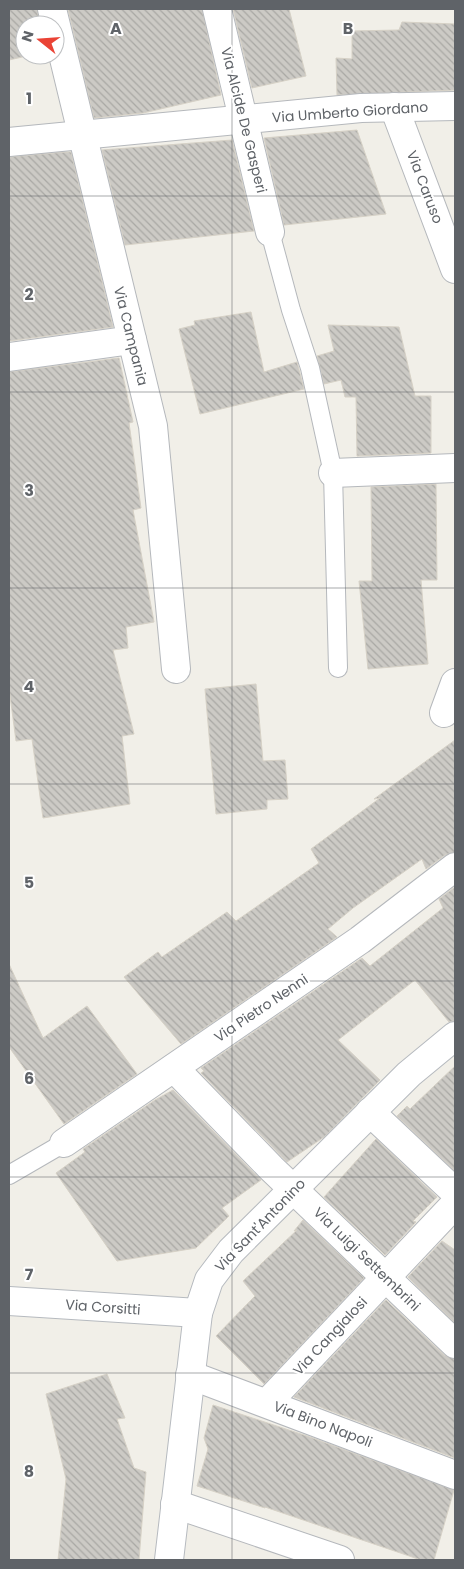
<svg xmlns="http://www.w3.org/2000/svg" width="464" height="1569" font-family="Poppins,sans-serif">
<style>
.building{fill:url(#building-back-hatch);stroke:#d6d1c6}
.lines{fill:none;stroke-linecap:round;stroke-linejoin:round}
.lane-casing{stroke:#b5b8bc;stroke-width:20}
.street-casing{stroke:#b5b8bc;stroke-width:30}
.secondary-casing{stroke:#b6babf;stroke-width:30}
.lane{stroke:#fff;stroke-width:18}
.street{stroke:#fff;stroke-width:28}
.secondary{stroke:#fff;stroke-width:28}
.grid{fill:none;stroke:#5f6368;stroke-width:1;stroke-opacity:0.55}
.labels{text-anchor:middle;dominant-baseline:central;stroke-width:4;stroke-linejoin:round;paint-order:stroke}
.street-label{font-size:14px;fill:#5f6368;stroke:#fff}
.grid-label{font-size:16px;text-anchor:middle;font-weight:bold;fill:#5f6368;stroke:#fff;stroke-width:4;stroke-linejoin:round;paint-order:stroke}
</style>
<defs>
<pattern id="building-back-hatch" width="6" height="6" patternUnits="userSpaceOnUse" patternTransform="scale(1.25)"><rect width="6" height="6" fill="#cccac5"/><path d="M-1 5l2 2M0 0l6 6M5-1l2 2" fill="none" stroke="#a9a8a4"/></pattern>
</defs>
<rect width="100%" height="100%" fill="#f1efe8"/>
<g class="building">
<polygon points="9,9 37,9 40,25 25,25 25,55 31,55 9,60"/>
<polygon points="68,9 202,9 221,95 143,113 94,118"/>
<polygon points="233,9 289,9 306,76 252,88"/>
<polygon points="402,22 455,24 455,90 337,95 336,58 352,59 352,31 399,30"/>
<polygon points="357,130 386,214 284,225 264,138"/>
<polygon points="232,140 254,231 125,245 102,150"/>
<polygon points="65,152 71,152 113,327 9,341 9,157"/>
<polygon points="251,312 264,372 297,362 304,389 200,414 179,329 195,325 194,321"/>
<polygon points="328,325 399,327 415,396 431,396 431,453 357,456 356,397 345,397 341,380 324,384 317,356 334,351"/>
<polygon points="119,358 133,422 129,423 141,508 133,510 154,622 126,627 128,648 113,650 134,734 122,736 130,804 43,818 32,739 16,741 9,688 9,372"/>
<polygon points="436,484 437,580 421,580 428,664 368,669 359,581 372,581 371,487"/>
<polygon points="256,684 263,761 285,760 288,799 267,800 267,809 216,814 205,689"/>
<polygon points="455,740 455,852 445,855 426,869 422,859 353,908 328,929 337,937 181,1044 124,977 158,952 162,957 227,912 236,921 319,863 311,849 380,798 374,799"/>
<polygon points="455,887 455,1021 449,1022 415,980 338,1040 380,1080 324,1137 287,1162 201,1073 204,1071 201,1068 362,958 370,966 443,908 439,899"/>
<polygon points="9,964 43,1038 87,1006 137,1074 64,1124 9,1047"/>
<polygon points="455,1066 455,1171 397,1116 407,1106 410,1109"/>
<polygon points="173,1090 261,1180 222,1208 229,1216 196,1248 117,1261 56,1173 85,1152 83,1149 155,1100"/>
<polygon points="376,1139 437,1197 413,1221 416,1222 385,1255 324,1197"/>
<polygon points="303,1220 364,1278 264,1384 216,1336 255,1296 243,1281 297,1230 294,1231"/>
<polygon points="442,1241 455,1250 455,1323 408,1277"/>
<polygon points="386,1300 444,1355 455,1359 455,1458 294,1397"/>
<polygon points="107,1374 125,1418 117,1419 134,1468 146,1472 139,1560 58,1560 66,1479 46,1394"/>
<polygon points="213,1405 307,1436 454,1490 434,1560 421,1560 265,1507 265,1508 197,1486 208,1449 204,1438"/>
</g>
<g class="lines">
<g class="lane-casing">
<g id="lane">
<polyline points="270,232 291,310 310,368 333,473 338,668"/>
<polyline points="9,1175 64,1143"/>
</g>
</g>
<g class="street-casing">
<g id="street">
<polyline points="52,9 153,426 176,669"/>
<polyline points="217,9 270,232"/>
<polyline points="394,107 455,269"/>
<polyline points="9,142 361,108 455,106"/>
<polyline points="9,357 132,340"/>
<polyline points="333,473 455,468"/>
<polyline points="444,713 455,683"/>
<polyline points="174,1068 271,1168 455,1344"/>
<polyline points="370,1112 455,1192"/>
<polyline points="64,1143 360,940 455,867"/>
<polyline points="190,1375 455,1475"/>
<polyline points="267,1403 455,1204"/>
<polyline points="175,1504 340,1560"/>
</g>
</g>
<g class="secondary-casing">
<g id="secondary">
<polyline points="9,1301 198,1313"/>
<polyline points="169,1560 198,1313 209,1280 231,1251 409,1074 455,1036"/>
</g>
</g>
<use href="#lane" class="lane"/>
<use href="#street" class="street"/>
<use href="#secondary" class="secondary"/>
</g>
<path class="grid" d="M232 9V1560M9 196H455M9 392H455M9 588H455M9 784H455M9 981H455M9 1177H455M9 1373H455"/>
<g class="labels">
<g class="street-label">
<text transform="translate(350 112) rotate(-4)">Via Umberto Giordano</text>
<text transform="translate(244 120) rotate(76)">Via Alcide De Gasperi</text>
<text transform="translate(425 187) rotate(69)">Via Caruso</text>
<text transform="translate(131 336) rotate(76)">Via Campania</text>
<text transform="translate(261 1008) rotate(-34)">Via Pietro Nenni</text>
<text transform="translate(260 1225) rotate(-46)">Via Sant'Antonino</text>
<text transform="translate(367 1259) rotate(44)">Via Luigi Settembrini</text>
<text transform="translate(103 1307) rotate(4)">Via Corsitti</text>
<text transform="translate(330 1336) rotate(-47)">Via Cangialosi</text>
<text transform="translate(323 1424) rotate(21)">Via Bino Napoli</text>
</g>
</g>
<g class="grid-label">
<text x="116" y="34">A</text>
<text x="348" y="34">B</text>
<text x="29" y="104">1</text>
<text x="29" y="300">2</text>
<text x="29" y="496">3</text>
<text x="29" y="692">4</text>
<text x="29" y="888">5</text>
<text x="29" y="1084">6</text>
<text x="29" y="1280">7</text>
<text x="29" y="1477">8</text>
</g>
<rect width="464" height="1569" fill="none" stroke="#5f6368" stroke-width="20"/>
<g transform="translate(40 40) rotate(287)"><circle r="24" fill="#ffffff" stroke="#bfc1c3"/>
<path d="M0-4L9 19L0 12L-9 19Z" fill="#ea4335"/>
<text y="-8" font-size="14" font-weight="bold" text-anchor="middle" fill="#5f6368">N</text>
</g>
</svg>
